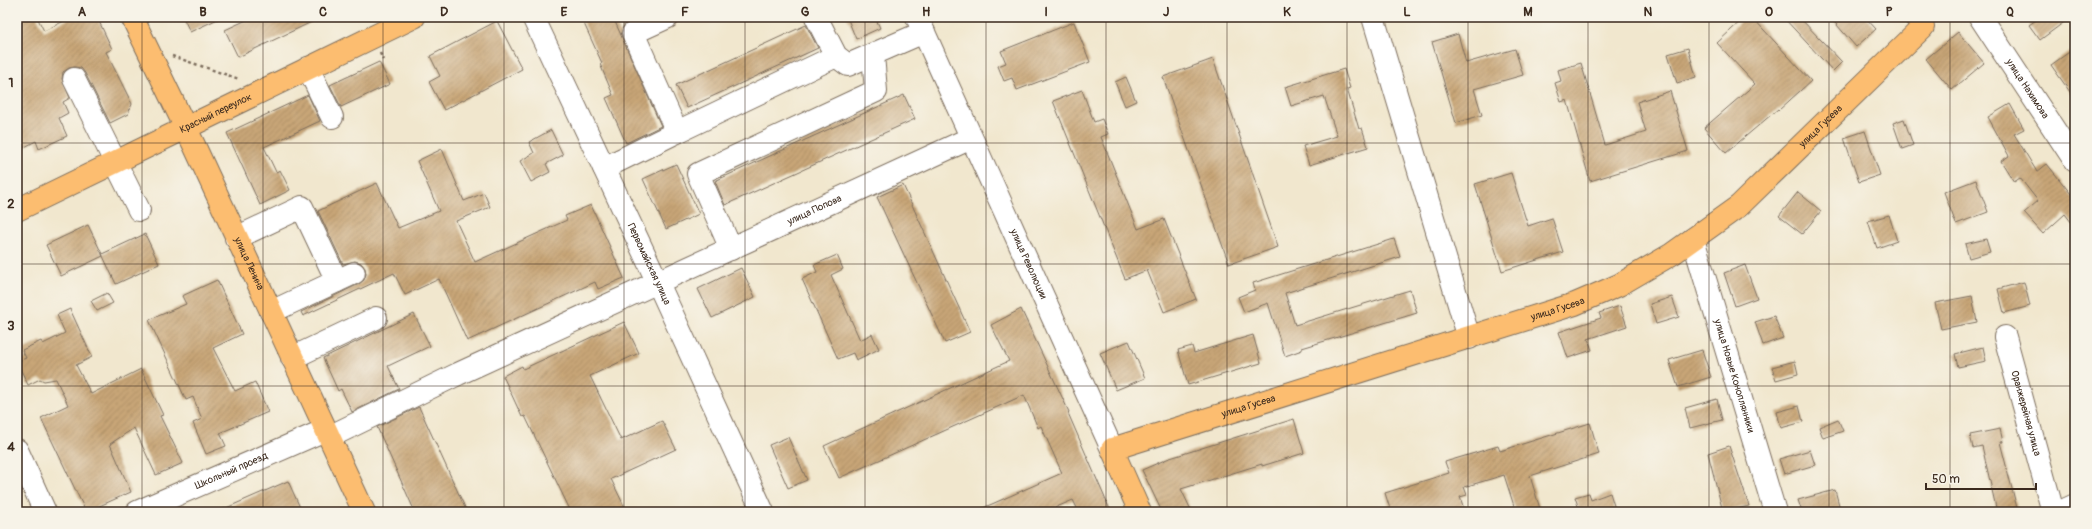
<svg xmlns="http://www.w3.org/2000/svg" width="2092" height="529" font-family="Pangolin,sans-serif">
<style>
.building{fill:url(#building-hatch)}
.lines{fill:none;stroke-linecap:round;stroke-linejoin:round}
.minor-casing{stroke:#7b6c5c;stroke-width:24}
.major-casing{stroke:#7b6c5c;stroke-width:24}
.path{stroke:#7b6c5c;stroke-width:2.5;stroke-dasharray:3 3;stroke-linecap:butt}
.minor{stroke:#fff;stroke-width:22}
.major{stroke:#fcbd6f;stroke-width:22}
.grid{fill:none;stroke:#3b2a1e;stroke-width:1;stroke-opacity:0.55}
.labels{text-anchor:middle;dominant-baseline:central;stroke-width:3;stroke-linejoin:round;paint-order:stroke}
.street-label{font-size:10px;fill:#3b2a1e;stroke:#f7f3e8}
.neatline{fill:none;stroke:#3b2a1e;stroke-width:1.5}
.grid-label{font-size:13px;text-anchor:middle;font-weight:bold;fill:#3b2a1e}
</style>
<defs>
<pattern id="building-hatch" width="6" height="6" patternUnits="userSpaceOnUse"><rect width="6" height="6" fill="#c8a677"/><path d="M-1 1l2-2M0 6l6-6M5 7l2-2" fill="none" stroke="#a48761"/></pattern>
</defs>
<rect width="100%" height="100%" fill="#f7f3e8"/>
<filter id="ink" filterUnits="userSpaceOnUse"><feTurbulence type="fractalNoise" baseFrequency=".025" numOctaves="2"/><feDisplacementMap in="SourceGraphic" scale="8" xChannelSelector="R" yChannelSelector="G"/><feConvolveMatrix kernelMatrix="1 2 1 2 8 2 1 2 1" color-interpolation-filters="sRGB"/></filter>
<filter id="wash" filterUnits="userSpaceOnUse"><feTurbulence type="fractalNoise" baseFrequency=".012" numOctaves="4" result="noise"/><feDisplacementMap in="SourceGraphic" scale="16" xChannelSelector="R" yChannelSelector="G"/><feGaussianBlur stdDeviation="0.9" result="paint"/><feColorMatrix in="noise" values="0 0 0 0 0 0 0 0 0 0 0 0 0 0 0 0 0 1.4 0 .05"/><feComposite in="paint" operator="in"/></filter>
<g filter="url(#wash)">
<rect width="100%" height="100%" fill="#f1e7ce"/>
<g id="blocks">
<g class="building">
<polygon points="17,17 37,17 44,31 72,17 97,17 112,49 106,52 132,104 128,114 110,123 85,73 81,68 75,67 69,68 63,72 62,79 70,98 63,102 68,113 59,118 67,136 39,149 36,141 17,151"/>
<polygon points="183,17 222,17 190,32"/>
<polygon points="253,17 322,17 238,57 225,30"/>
<polygon points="581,17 613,17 661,126 626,143 606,98 613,95 600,64 602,63"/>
<polygon points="847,17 875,17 880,28 856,39"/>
<polygon points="1745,17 1752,17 1811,81 1779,110 1778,109 1726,153 1704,128 1755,84 1717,43"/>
<polygon points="1783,17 1799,17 1842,62 1833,71"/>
<polygon points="1830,17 1865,17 1876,29 1856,47"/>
<polygon points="2040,17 2071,17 2040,40 2029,25"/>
<polygon points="497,21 522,69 444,110 429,82 440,76 430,56"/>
<polygon points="1074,22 1090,62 1017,90 1012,78 1004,81 998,66 1006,63 1001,51"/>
<polygon points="806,25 818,48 687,108 676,85"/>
<polygon points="1958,32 1984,63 1952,90 1926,59"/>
<polygon points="1458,34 1466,63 1515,49 1523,75 1474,89 1482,115 1456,123 1432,42"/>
<polygon points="1688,48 1696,77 1677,83 1668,54"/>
<polygon points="2075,48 2075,99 2051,65"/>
<polygon points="1213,59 1278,247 1229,264 1163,77"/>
<polygon points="379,62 390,84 341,107 330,85"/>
<polygon points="1581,63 1605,145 1646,132 1637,102 1670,91 1688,151 1590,181 1567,100 1561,102 1555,83 1561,81 1558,70"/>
<polygon points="1344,69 1350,88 1347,89 1359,129 1362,128 1368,147 1309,165 1303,146 1337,136 1324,96 1291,106 1285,87"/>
<polygon points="1126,77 1136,101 1125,106 1115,82"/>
<polygon points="1082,90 1094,122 1102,119 1108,134 1101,137 1138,229 1164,219 1196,299 1164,312 1147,270 1125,279 1053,101"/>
<polygon points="308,95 320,121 264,147 276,172 280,170 290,190 260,205 227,133"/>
<polygon points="904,95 915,119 725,205 715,181"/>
<polygon points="2010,104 2024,129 2014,134 2037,172 2047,164 2075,199 2075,227 2065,214 2043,234 2024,213 2038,201 2020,178 2014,182 2001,161 2009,156 1988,117"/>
<polygon points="1904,119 1913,145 1902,149 1893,123"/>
<polygon points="551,130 563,155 546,164 550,172 531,182 520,161 534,153 529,142"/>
<polygon points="1865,131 1880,175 1859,182 1844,138"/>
<polygon points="442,149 464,201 484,193 490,207 456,221 475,262 567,220 565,216 591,205 624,278 598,289 595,282 467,341 439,279 405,295 394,273 303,316 301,312 359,284 364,280 366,274 365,268 361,263 355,261 343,264 318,211 377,183 398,228 439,211 417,161"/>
<polygon points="676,164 699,214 666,229 643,179"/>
<polygon points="1511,173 1528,226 1552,218 1563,252 1502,271 1475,184"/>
<polygon points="1976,180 1988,212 1956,224 1944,192"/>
<polygon points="903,185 970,332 945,343 877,197"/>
<polygon points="1798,192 1821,211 1802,234 1779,216"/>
<polygon points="1889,215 1897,241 1877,248 1868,221"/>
<polygon points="88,225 103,256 61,276 46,245"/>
<polygon points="145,234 159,264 116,284 102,254"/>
<polygon points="1394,239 1400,257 1285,293 1295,325 1410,290 1417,313 1302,348 1302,350 1285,356 1268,303 1244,312 1238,297 1255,290 1253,283"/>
<polygon points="1986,239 1990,252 1969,258 1965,244"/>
<polygon points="837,255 843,269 831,275 860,340 872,334 879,349 856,360 853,353 838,359 802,279 817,272 814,265"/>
<polygon points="1745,265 1757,298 1735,306 1724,273"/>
<polygon points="741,268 755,297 712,318 698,289"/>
<polygon points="217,280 242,334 213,348 235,391 255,382 268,412 220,433 226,446 206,454 193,423 202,419 193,397 186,400 149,320 186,304 182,296"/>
<polygon points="2024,282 2030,306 2004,313 1998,289"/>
<polygon points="107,293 113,303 97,311 91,301"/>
<polygon points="1972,296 1977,322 1941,329 1935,303"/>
<polygon points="1672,297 1679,317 1656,324 1650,304"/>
<polygon points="1620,306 1627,326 1588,339 1592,350 1568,358 1559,332 1601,318 1599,313"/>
<polygon points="70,309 92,357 76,365 91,394 141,369 163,415 160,416 183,463 156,475 134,428 110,444 131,492 86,512 41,418 68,405 56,379 44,381 40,379 28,385 18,364 20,363 19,361 26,358 22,350 41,341 43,344 65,333 57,315"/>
<polygon points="1021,309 1069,412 1068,413 1111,512 1079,512 1073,500 1045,512 974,512 1062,473 1041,426 1038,428 1024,395 839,478 824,446 1009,361 991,325"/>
<polygon points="414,314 430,346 388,366 399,389 352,412 341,389 338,391 323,358"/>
<polygon points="1774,316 1783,338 1763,345 1755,322"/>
<polygon points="624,322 639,353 590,376 621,440 662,421 676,449 611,479 627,512 571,512 525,416 522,417 503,376 522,366 523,369"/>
<polygon points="1253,335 1261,363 1188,385 1178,350 1192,346 1194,353"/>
<polygon points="1129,341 1145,378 1116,390 1100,353"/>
<polygon points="1983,347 1986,361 1958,367 1955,354"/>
<polygon points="1702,350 1711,377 1678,387 1669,360"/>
<polygon points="1795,361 1798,374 1776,380 1772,367"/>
<polygon points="1717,399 1722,420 1690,428 1685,408"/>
<polygon points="1799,406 1803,422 1781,428 1777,412"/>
<polygon points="419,407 467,512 415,512 377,427"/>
<polygon points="1294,419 1304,453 1262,466 1262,464 1181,489 1192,512 1162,512 1142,470 1167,459"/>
<polygon points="1838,419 1843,431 1823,438 1819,427"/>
<polygon points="1590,423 1599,454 1530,476 1541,512 1516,512 1504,475 1464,487 1467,495 1460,497 1465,512 1391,512 1385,493 1449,473 1445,462 1498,446 1500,451"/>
<polygon points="2000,429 2003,442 2000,442 2018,512 1997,512 1982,446 1973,448 1970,435"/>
<polygon points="788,437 807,480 788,488 769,445"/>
<polygon points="1729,446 1749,506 1723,512 1708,453"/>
<polygon points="1810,450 1815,465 1784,474 1779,459"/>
<polygon points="288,481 302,512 217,512"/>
<polygon points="1835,490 1840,509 1828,512 1802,512 1798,500"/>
<polygon points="1589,493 1591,500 1610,493 1616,512 1580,512 1575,497"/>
</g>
</g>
</g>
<g filter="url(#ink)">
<use href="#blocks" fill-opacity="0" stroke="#7b6c5c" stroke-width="1"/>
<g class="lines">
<g class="minor-casing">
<g id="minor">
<path id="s1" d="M533 17 658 283 763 512"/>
<polyline points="816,17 836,56 848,65 924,32"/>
<path id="s2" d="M917 17 1112 449"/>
<polyline points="1373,17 1469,338"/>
<path id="s3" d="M1980 17 2075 161"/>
<polyline points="308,68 332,117"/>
<polyline points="74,79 139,210"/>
<polyline points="677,132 836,56"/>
<polyline points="604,168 677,132 633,33 668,17"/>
<polyline points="236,238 302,207 337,281 271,312"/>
<path id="s4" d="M1693 239 1775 512"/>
<polyline points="731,249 698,174 876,91 873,55"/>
<polyline points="337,281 354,273"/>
<path id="s5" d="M2005 337 2053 512"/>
<polyline points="292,358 376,318"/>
<path id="s6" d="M329 437 458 374 971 138"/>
<polyline points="17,450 45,512"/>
<path id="s7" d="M137 512 325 430"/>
<polyline points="2060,512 2075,505"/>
</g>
</g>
<g class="major-casing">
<g id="major">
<path id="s8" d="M132 17 194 145 364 512"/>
<path id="s9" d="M17 210 414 17"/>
<path id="s10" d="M1140 512 1112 449 1575 304 1619 285 1672 254 1739 206 1923 27 1916 17"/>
</g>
</g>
<g class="path">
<polyline points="380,53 383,60"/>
<polyline points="172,56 239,79"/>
</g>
<use href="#minor" class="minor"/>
<use href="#major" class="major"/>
</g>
</g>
<path class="grid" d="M142 17V512M263 17V512M383 17V512M504 17V512M624 17V512M745 17V512M865 17V512M986 17V512M1106 17V512M1227 17V512M1347 17V512M1468 17V512M1588 17V512M1709 17V512M1829 17V512M1950 17V512M17 143H2075M17 264H2075M17 386H2075"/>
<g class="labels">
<g class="street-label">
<text stroke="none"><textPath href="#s3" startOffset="86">улица Нахимова</textPath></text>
<text stroke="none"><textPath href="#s9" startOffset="221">Красный переулок</textPath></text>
<text stroke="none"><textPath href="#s10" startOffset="860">улица Гусева</textPath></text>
<text stroke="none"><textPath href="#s6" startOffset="536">улица Попова</textPath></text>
<text stroke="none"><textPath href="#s8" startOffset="273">улица Ленина</textPath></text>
<text stroke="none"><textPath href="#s1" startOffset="273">Первомайская улица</textPath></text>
<text stroke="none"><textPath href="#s2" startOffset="271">улица Революции</textPath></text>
<text stroke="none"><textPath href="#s10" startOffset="536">улица Гусева</textPath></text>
<text stroke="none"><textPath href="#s4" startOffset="143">улица Новые Коноплянники</textPath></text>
<text stroke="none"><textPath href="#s10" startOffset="212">улица Гусева</textPath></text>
<text stroke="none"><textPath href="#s5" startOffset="79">Оранжерейная улица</textPath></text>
<text stroke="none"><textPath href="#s7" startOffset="103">Школьный проезд</textPath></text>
</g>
</g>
<rect width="2092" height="529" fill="none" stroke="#f7f3e8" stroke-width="44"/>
<path d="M1926 483v6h110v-6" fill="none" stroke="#3b2a1e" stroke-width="2"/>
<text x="1932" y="483" font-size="12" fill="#3b2a1e" stroke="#f7f3e8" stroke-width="3" paint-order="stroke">50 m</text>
<rect x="22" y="22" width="2048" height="485" class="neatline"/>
<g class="grid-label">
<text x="82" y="16">A</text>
<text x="203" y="16">B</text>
<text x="323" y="16">C</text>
<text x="444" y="16">D</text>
<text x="564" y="16">E</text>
<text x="685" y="16">F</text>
<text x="805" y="16">G</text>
<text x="926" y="16">H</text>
<text x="1046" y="16">I</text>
<text x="1166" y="16">J</text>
<text x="1287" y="16">K</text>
<text x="1407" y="16">L</text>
<text x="1528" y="16">M</text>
<text x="1648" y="16">N</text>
<text x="1769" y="16">O</text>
<text x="1889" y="16">P</text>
<text x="2010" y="16">Q</text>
<text x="11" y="87">1</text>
<text x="11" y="208">2</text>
<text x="11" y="330">3</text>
<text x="11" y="451">4</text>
</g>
</svg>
